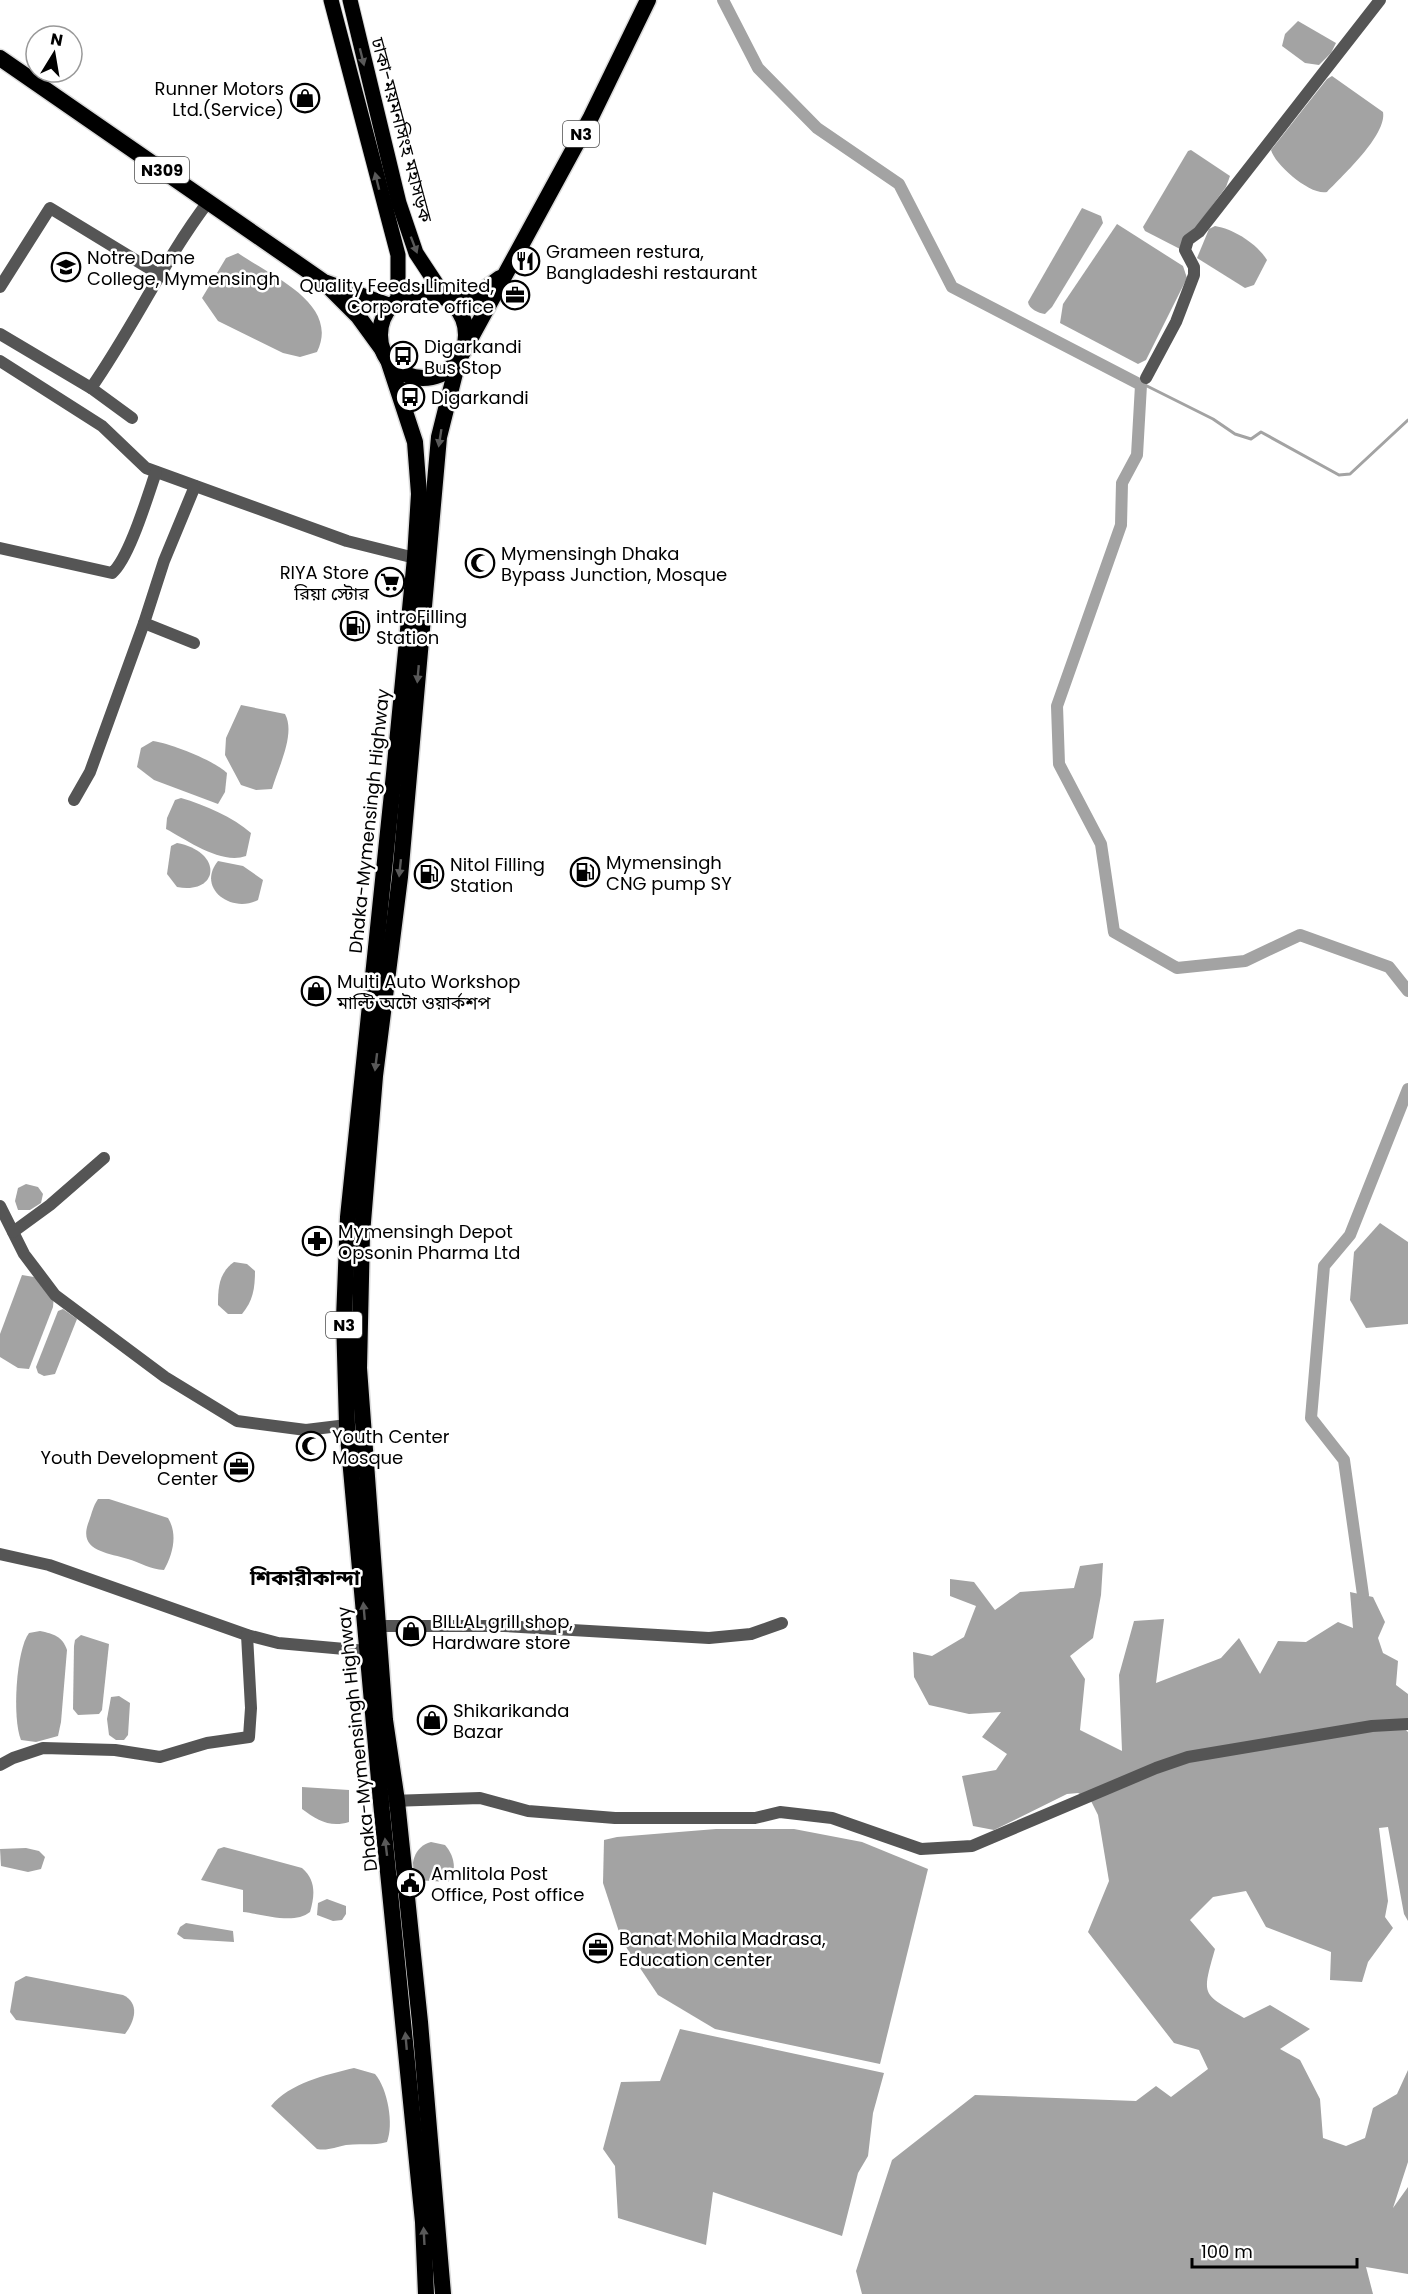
<svg xmlns="http://www.w3.org/2000/svg" width="1408" height="2294" font-family="Poppins,'Noto Sans Bengali',sans-serif">
<style>
.water{fill:#a3a3a3}
.lines{fill:none;stroke-linecap:round;stroke-linejoin:round}
.stream{stroke:#a3a3a3;stroke-width:3}
.canal{stroke:#a3a3a3;stroke-width:12}
.major-casing{stroke:#dbdbdb;stroke-width:17}
.highway-casing{stroke:#dbdbdb;stroke-width:19}
.minor{stroke:#555;stroke-width:12}
.major{stroke:#000;stroke-width:15}
.highway{stroke:#000;stroke-width:16}
.oneway{fill:#595959}
.labels{text-anchor:middle;dominant-baseline:central;stroke-width:5;stroke-linejoin:round;paint-order:stroke}
.shield{fill:#fff;stroke:#4c4c4c;stroke-width:1.5}
.shield-label{font-size:16px;font-weight:bold;fill:#000}
.poi-label{font-size:18px;fill:#000;stroke:#fff;text-anchor:start}
.street-label{font-size:18px;fill:#000;stroke:#fff}
.quarter-label{font-size:21px;font-weight:bold;fill:#000;stroke:#fff}
</style>
<rect width="100%" height="100%" fill="#fff"/>
<g class="water">
<polygon points="1298,21 1336,43 1331,53 1319,65 1305,63 1282,46 1285,34"/>
<path d="M1332 76 1383 112C1387 135 1343 175 1327 192 1311 196 1275 165 1271 150L1327 79Z"/>
<polygon points="1191,150 1230,176 1226,187 1180,249 1145,231 1143,227 1188,151"/>
<path d="M1082 208 1101 216 1103 223 1052 307 1045 314C1038 313 1029 309 1028 302Z"/>
<polygon points="1117,224 1183,266 1187,278 1146,360 1138,364 1060,323 1063,304"/>
<path d="M1215 226C1234 229 1257 244 1267 260L1254 285 1245 288 1197 258 1209 229Z"/>
<path d="M238 253C269 275 341 303 317 352L300 357 283 353 218 321 202 298 226 258Z"/>
<path d="M241 705 285 714C296 734 278 768 272 789L256 790 241 785 225 755 226 738Z"/>
<path d="M153 741C172 744 213 760 227 773L225 792 218 804 154 780 137 767 141 748Z"/>
<path d="M181 798C205 805 233 817 251 833L246 856C221 865 187 840 166 829L167 818 175 800Z"/>
<path d="M177 843C224 852 219 895 177 887L167 874 171 846Z"/>
<path d="M218 861 243 866 263 880 258 900C231 914 196 888 218 861Z"/>
<polygon points="26,1184 38,1187 43,1194 41,1203 30,1210 18,1210 15,1201 18,1188"/>
<polygon points="1380,1223 1408,1242 1408,1324 1366,1328 1350,1300 1354,1252"/>
<path d="M234 1262 247 1264 255 1271C255 1288 253 1301 242 1314H228L218 1305C218 1287 219 1273 234 1262Z"/>
<polygon points="22,1275 34,1277 54,1295 53,1307 29,1369 18,1368 0,1357 0,1334"/>
<polygon points="63,1309 77,1319 55,1374 44,1376 38,1373 36,1367 58,1311"/>
<path d="M98 1499H109L168 1518C178 1534 173 1554 164 1570 150 1569 141 1563 128 1559 106 1552 77 1551 89 1521 92 1513 93 1506 98 1499Z"/>
<path d="M1103 1563 1101 1595 1093 1638 1070 1656 1085 1679 1080 1730 1122 1751 1119 1675 1134 1621 1164 1619 1156 1683 1221 1658 1239 1638 1260 1674 1278 1641 1306 1642 1338 1622 1353 1628 1350 1592 1373 1597 1385 1622 1378 1638 1383 1653 1398 1661 1396 1685 1408 1694V1724L1405 1729 1408 1732V1921L1404 1914 1388 1827 1379 1828 1388 1901 1385 1917 1393 1928 1368 1962 1362 1982 1330 1980 1331 1952 1266 1927 1246 1891 1213 1897 1190 1920 1215 1949C1201 1998 1202 1993 1244 2018L1270 2005 1310 2029 1280 2049 1300 2060 1320 2099 1323 2138 1346 2146 1365 2138 1373 2108 1397 2094 1408 2070V2162L1393 2208 1408 2187V2274L1366 2267 1373 2294H862L856 2271 892 2160 975 2095 1136 2101 1156 2086 1171 2097 1208 2069 1199 2050 1174 2043 1088 1932 1109 1881 1098 1815 1090 1799 1078 1793 1067 1794 994 1830 973 1826 962 1776 996 1770 1007 1754 982 1737 1001 1712 969 1714 929 1705 914 1677 913 1652 932 1656 964 1637 976 1606 950 1596V1579L974 1582 995 1610 1020 1592 1074 1588 1080 1566Z"/>
<path d="M40 1631C54 1634 62 1636 67 1650L61 1722 58 1736 36 1742 21 1740C12 1719 16 1650 29 1633Z"/>
<polygon points="81,1635 109,1644 102,1710 99,1714 78,1715 73,1709 74,1646 75,1640"/>
<polygon points="119,1696 130,1703 128,1735 124,1740 116,1740 109,1735 107,1719 111,1697"/>
<path d="M302 1787 349 1790V1822C330 1828 317 1820 302 1809Z"/>
<polygon points="716,1829 794,1829 862,1842 928,1869 880,2064 715,2029 658,1995 622,1941 603,1883 604,1840 617,1837"/>
<path d="M431 1842 445 1845C454 1855 458 1871 448 1882L415 1880C409 1866 414 1846 431 1842Z"/>
<path d="M224 1847 302 1868C316 1880 315 1895 310 1912 294 1925 263 1914 243 1912V1890L201 1880 218 1849Z"/>
<polygon points="26,1848 39,1851 45,1857 41,1869 28,1872 1,1866 0,1849"/>
<polygon points="327,1899 346,1906 346,1914 342,1920 333,1921 317,1915 318,1903"/>
<polygon points="186,1923 233,1931 234,1942 184,1939 177,1934 180,1927"/>
<path d="M26 1976 123 1995C140 2003 135 2021 125 2034L16 2020 10 2012 15 1982Z"/>
<polygon points="680,2029 884,2073 873,2113 868,2156 858,2173 842,2236 713,2192 706,2245 618,2218 615,2166 603,2149 621,2082 660,2081"/>
<path d="M354 2068 375 2074C388 2089 394 2125 387 2142 373 2146 360 2143 346 2145 335 2147 328 2151 317 2149L271 2106C290 2083 325 2075 354 2068Z"/>
</g>
<g class="lines">
<polyline class="stream" points="1141,385 1143,384 1213,419 1235,434 1251,439 1261,432 1339,475 1350,474 1408,420"/>
<g class="canal">
<polyline points="723,0 758,68 817,128 899,184 952,287 1141,385 1137,455 1122,483 1121,525 1057,706 1059,764 1101,844 1114,932 1177,968 1245,961 1300,935 1389,967 1408,991"/>
<polyline points="1363,1595 1344,1460 1311,1418 1324,1266 1350,1235 1408,1089"/>
</g>
<g class="major-casing">
<g id="major">
<polyline points="331,0 398,255 398,299"/>
<polyline points="350,0 399,203 416,253 445,297"/>
</g>
</g>
<g class="highway-casing">
<g id="highway">
<polyline points="0,58 324,282 390,306"/>
<polyline points="327,285 358,316 382,349"/>
<circle cx="423" cy="335" r="43"/>
<polyline points="451,301 475,296 500,278"/>
<polyline points="463,352 591,117 648,0"/>
<polyline points="388,360 415,442 419,494 415,558 394,774 348,1217 344,1319 347,1425 381,1802 423,2222 426,2294"/>
<polyline points="443,2294 420,2022 397,1801 385,1720 359,1368 362,1234 375,1076 400,877 439,437 458,361"/>
</g>
</g>
<g class="minor">
<polyline points="0,287 50,208 160,275"/>
<polyline points="0,334 91,388"/>
<polyline points="0,361 102,426 146,468 347,541 415,558"/>
<polyline points="1146,378 1176,322 1194,275 1194,267 1185,250 1188,240 1199,232 1380,0"/>
<path d="M132 418 91 388C133 328 164 260 208 202"/>
<path d="M0 548 112 573C129 559 148 495 156 472"/>
<polyline points="194,643 144,623 164,561 195,486"/>
<polyline points="74,800 90,772 144,623"/>
<polyline points="0,1206 24,1254 55,1295 165,1377 237,1421 306,1430 347,1425"/>
<polyline points="13,1232 50,1205 104,1158"/>
<polyline points="0,1554 49,1565 247,1635 278,1643 367,1651"/>
<polyline points="378,1626 504,1626 709,1638 751,1634 782,1623"/>
<polyline points="0,1765 13,1758 43,1748 115,1750 160,1757 207,1743 249,1737 251,1708 247,1635"/>
<polyline points="391,1801 480,1798 528,1811 615,1818 755,1818 780,1812 832,1818 921,1849 972,1846 1156,1768 1188,1757 1372,1726 1408,1724"/>
</g>
<use href="#major" class="major"/>
<use href="#highway" class="highway"/>
</g>
<defs><path id="oneway-solid" d="M-6-.8H1V-3.2L6.5 0L1 3.2V.8H-6Z" transform="scale(1.5)"/></defs>
<g class="oneway">
<use href="#oneway-solid" transform="translate(362 57) rotate(76)"/>
<use href="#oneway-solid" transform="translate(377 181) rotate(-104)"/>
<use href="#oneway-solid" transform="translate(414 245) rotate(69)"/>
<use href="#oneway-solid" transform="translate(440 438) rotate(99)"/>
<use href="#oneway-solid" transform="translate(418 674) rotate(95)"/>
<use href="#oneway-solid" transform="translate(400 868) rotate(96)"/>
<use href="#oneway-solid" transform="translate(376 1062) rotate(97)"/>
<use href="#oneway-solid" transform="translate(364 1611) rotate(-95)"/>
<use href="#oneway-solid" transform="translate(386 1847) rotate(-97)"/>
<use href="#oneway-solid" transform="translate(406 2041) rotate(-95)"/>
<use href="#oneway-solid" transform="translate(424 2236) rotate(-93)"/>
</g>
<defs>
<g id="shop-ring" transform="scale(1.5)"><circle r="9.5" fill="#fff" stroke="#000" stroke-width="1.5"/><path d="M-5-2.5h2.3a2.7 3.5 0 0 1 5.4 0H5L5.5 6h-11ZM-1.5-2.5h3a1.5 2.3 0 0 0-3 0Z" fill="#000"/></g>
<g id="restaurant-ring" transform="scale(1.5)"><circle r="9.5" fill="#fff" stroke="#000" stroke-width="1.5"/><path d="M-5-6h1v4h1v-4h1v4h1v-4h1v5L-1.5 .5V6h-2V.5L-5-1ZM5-6V6H3V1.5H1.5Q1.5-4 5-6Z" fill="#000"/></g>
<g id="university-ring" transform="scale(1.5)"><circle r="9.5" fill="#fff" stroke="#000" stroke-width="1.5"/><path d="M0-5L7-2L0 1L-7-2ZM-4 1L0 2.5L4 1V4Q0 6-4 4Z" fill="#000"/></g>
<g id="office-ring" transform="scale(1.5)"><circle r="9.5" fill="#fff" stroke="#000" stroke-width="1.5"/><path d="M-6-3h4V-5.5h4V-3h4V5H-6ZM-1-4.5V-3h2v-1.5ZM-6 0V1H6V0Z" fill="#000"/></g>
<g id="bus-ring" transform="scale(1.5)"><circle r="9.5" fill="#fff" stroke="#000" stroke-width="1.5"/><path d="M-5-6H5V4H4V6H2V4H-2V6H-4V4H-5ZM-3.5-4V0h7V-4ZM-3.5 1.2v1.5H-2V1.2ZM2 1.2v1.5H3.5V1.2Z" fill="#000"/></g>
<g id="mosque-ring" transform="scale(1.5)"><circle r="9.5" fill="#fff" stroke="#000" stroke-width="1.5"/><path d="M3.5-4.9A6 6 0 1 0 3.5 4.9A5 5 0 1 1 3.5-4.9Z" fill="#000"/></g>
<g id="supermarket-ring" transform="scale(1.5)"><circle r="9.5" fill="#fff" stroke="#000" stroke-width="1.5"/><path d="M-6-5.5h2.5l.6 2H6L4.5 2H-2.5L-4.4-4H-6ZM-1.5 3.2a1.3 1.3 0 1 0 .1 0ZM3 3.2a1.3 1.3 0 1 0 .1 0Z" fill="#000"/></g>
<g id="fuel-ring" transform="scale(1.5)"><circle r="9.5" fill="#fff" stroke="#000" stroke-width="1.5"/><path d="M-5.5-6h7V0h2V4h1.3V-2.5L3-4.5l.8-.8L6-3V5H2.5V1h-1V6h-7ZM-4.2-4.7v3.2H.2V-4.7Z" fill="#000"/></g>
<g id="pharmacy-ring" transform="scale(1.5)"><circle r="9.5" fill="#fff" stroke="#000" stroke-width="1.5"/><path d="M-2-6h4v4h4v4h-4v4h-4v-4h-4v-4h4Z" fill="#000"/></g>
<g id="civic-ring" transform="scale(1.5)"><circle r="9.5" fill="#fff" stroke="#000" stroke-width="1.5"/><path d="M-.6-6.5H3V-4.5H.6V-3L4-1V1h2V6H-6V1h2V-1L-.6-3ZM-1.2 2.5V6h2.4V2.5Z" fill="#000"/></g>
</defs>
<g fill-rule="evenodd">
<use href="#shop-ring" x="305" y="98"/>
<use href="#restaurant-ring" x="525" y="261"/>
<use href="#university-ring" x="66" y="267"/>
<use href="#office-ring" x="515" y="295"/>
<use href="#bus-ring" x="403" y="356"/>
<use href="#bus-ring" x="410" y="397"/>
<use href="#mosque-ring" x="480" y="563"/>
<use href="#supermarket-ring" x="390" y="582"/>
<use href="#fuel-ring" x="355" y="626"/>
<use href="#fuel-ring" x="585" y="872"/>
<use href="#fuel-ring" x="429" y="874"/>
<use href="#shop-ring" x="316" y="991"/>
<use href="#pharmacy-ring" x="317" y="1241"/>
<use href="#mosque-ring" x="311" y="1446"/>
<use href="#office-ring" x="239" y="1467"/>
<use href="#shop-ring" x="411" y="1631"/>
<use href="#shop-ring" x="432" y="1720"/>
<use href="#civic-ring" x="410" y="1883"/>
<use href="#office-ring" x="598" y="1948"/>
</g>
<g class="labels">
<g class="shield">
<rect x="563" y="121" width="36" height="26" rx="4.5"/>
<rect x="135" y="157" width="54" height="26" rx="4.5"/>
<rect x="326" y="1312" width="36" height="26" rx="4.5"/>
</g>
<g class="shield-label">
<text x="581" y="134">N3</text>
<text x="162" y="170">N309</text>
<text x="344" y="1325">N3</text>
</g>
<g class="poi-label">
<text x="284" y="88" text-anchor="end">Runner Motors<tspan x="284" dy="21">Ltd.(Service)</tspan></text>
<text x="546" y="251">Grameen restura,<tspan x="546" dy="21">Bangladeshi restaurant</tspan></text>
<text x="87" y="257">Notre Dame<tspan x="87" dy="21">College, Mymensingh</tspan></text>
<text x="494" y="285" text-anchor="end">Quality Feeds Limited,<tspan x="494" dy="21">Corporate office</tspan></text>
<text x="424" y="346">Digarkandi<tspan x="424" dy="21">Bus Stop</tspan></text>
<text x="431" y="397">Digarkandi</text>
<text x="501" y="553">Mymensingh Dhaka<tspan x="501" dy="21">Bypass Junction, Mosque</tspan></text>
<text x="369" y="572" text-anchor="end">RIYA Store<tspan x="369" dy="21">রিয়া স্টোর</tspan></text>
<text x="376" y="616">introFilling<tspan x="376" dy="21">Station</tspan></text>
<text x="606" y="862">Mymensingh<tspan x="606" dy="21">CNG pump SY</tspan></text>
<text x="450" y="864">Nitol Filling<tspan x="450" dy="21">Station</tspan></text>
<text x="337" y="981">Multi Auto Workshop<tspan x="337" dy="21">মাল্টি অটো ওয়ার্কশপ</tspan></text>
<text x="338" y="1231">Mymensingh Depot<tspan x="338" dy="21">Opsonin Pharma Ltd</tspan></text>
<text x="332" y="1436">Youth Center<tspan x="332" dy="21">Mosque</tspan></text>
<text x="218" y="1457" text-anchor="end">Youth Development<tspan x="218" dy="21">Center</tspan></text>
<text x="432" y="1621">BILLAL grill shop,<tspan x="432" dy="21">Hardware store</tspan></text>
<text x="453" y="1710">Shikarikanda<tspan x="453" dy="21">Bazar</tspan></text>
<text x="431" y="1873">Amlitola Post<tspan x="431" dy="21">Office, Post office</tspan></text>
<text x="619" y="1938">Banat Mohila Madrasa,<tspan x="619" dy="21">Education center</tspan></text>
</g>
<g class="street-label">
<text transform="translate(402 130) rotate(75)">ঢাকা-ময়মনসিংহ মহাসড়ক</text>
<text transform="translate(369 821) rotate(-84)">Dhaka-Mymensingh Highway</text>
<text transform="translate(357 1739) rotate(-96)">Dhaka-Mymensingh Highway</text>
</g>
<g class="quarter-label">
<text x="305" y="1577">শিকারীকান্দা</text>
</g>
</g>
<g transform="translate(54 54) rotate(11)"><circle r="28" fill="#ffffff" stroke="#999999" stroke-width="1.5"/>
<path d="M0-4.5L10 22L0 15L-10 22Z" fill="#000000"/>
<text y="-9" font-size="16" font-weight="bold" text-anchor="middle" fill="#000000">N</text>
</g>
<path d="M1192 2258v9h165v-9" fill="none" stroke="#000000" stroke-width="3"/>
<text x="1201" y="2258" font-size="18" fill="#000000" stroke="#ffffff" stroke-width="4.5" paint-order="stroke">100 m</text>
</svg>
